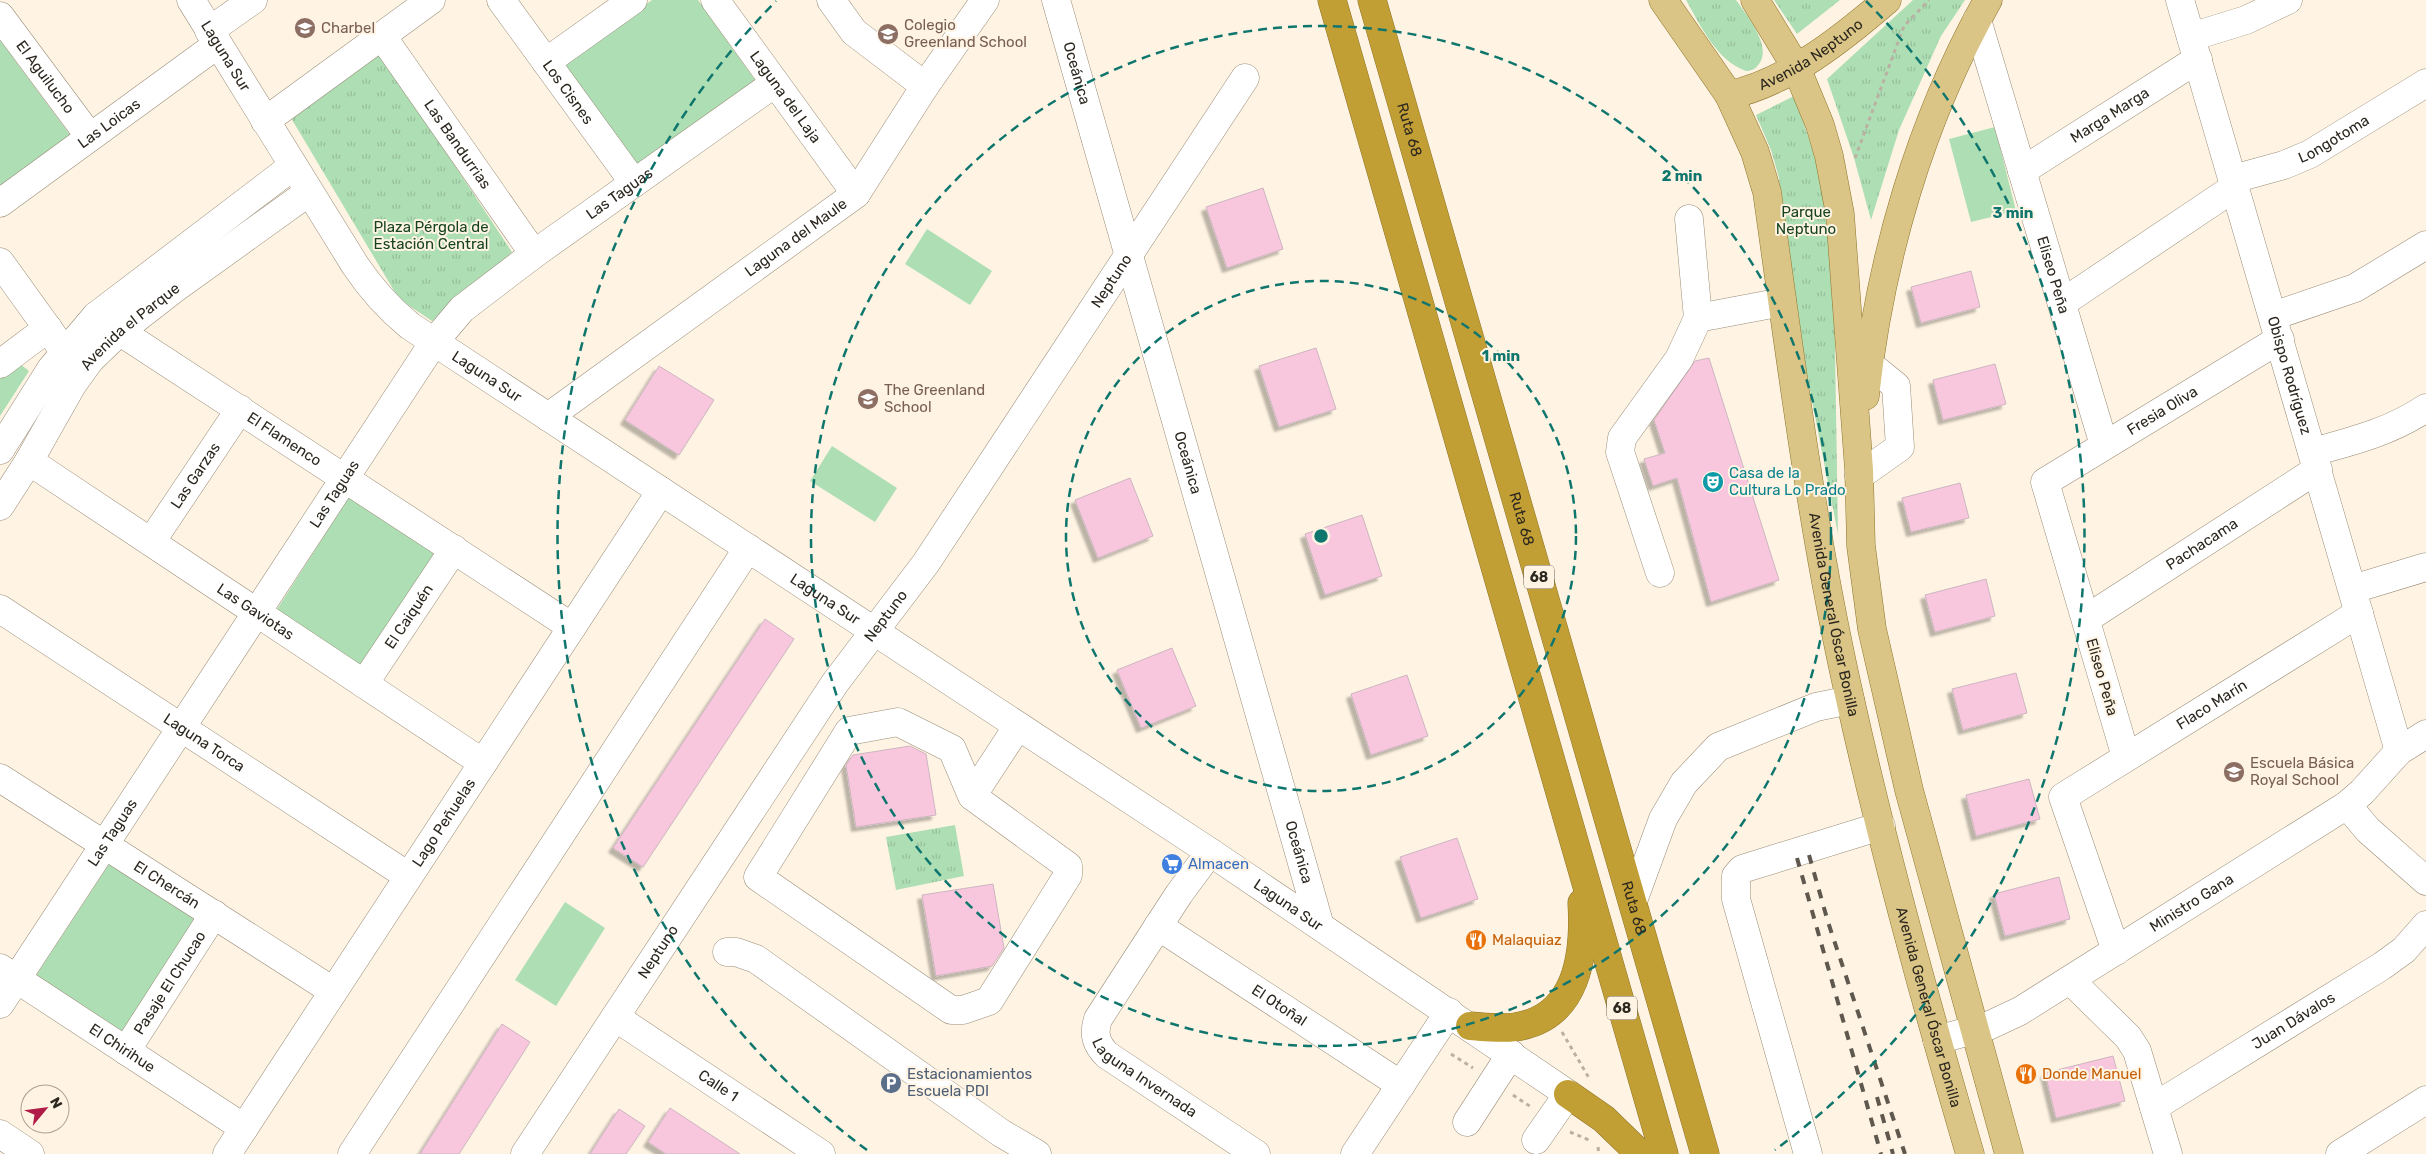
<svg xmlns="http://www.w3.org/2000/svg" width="2426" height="1154" font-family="Rubik,sans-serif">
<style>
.grass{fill:#aedeb3}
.park{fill:url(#park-tufts)}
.building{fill:#f8c7de;stroke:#cdb5c0;filter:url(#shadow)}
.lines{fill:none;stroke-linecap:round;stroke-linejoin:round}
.minor-casing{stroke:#998c79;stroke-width:29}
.major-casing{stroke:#8e752d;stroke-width:29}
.highway-casing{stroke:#8e752d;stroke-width:29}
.path{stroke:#bab1a3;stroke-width:3;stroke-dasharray:4 4;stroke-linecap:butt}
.minor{stroke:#fff;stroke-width:28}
.major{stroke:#dac586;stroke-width:28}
.highway{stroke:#c29f35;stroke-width:28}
.rail{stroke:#5f584e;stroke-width:4;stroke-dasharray:9 9;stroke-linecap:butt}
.ring{fill:none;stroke:#0f766e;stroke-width:2.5;stroke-dasharray:9 6}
.labels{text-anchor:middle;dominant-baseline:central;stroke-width:4;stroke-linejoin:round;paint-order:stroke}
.shield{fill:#fff4e3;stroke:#6b645a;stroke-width:1}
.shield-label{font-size:14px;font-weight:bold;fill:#2c271f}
.education-label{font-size:15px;fill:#785e54;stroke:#fff4e3;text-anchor:start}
.street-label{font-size:15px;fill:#2c271f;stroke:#fff4e3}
.park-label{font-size:15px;fill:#174420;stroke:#fff4e3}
.culture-label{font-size:15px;fill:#0d838f;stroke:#fff4e3;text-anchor:start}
.shop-label{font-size:15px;fill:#366cbe;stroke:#fff4e3;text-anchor:start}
.food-label{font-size:15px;fill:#c56008;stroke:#fff4e3;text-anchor:start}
.service-label{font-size:15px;fill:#4e5e75;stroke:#fff4e3;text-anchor:start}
.centre{fill:#0f766e;stroke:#fff4e3;stroke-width:2.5}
.ring-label{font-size:15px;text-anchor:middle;font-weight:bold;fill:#0f766e;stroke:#fff4e3;stroke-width:4;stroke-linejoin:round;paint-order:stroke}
</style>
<defs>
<pattern id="park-tufts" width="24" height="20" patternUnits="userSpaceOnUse" patternTransform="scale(1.25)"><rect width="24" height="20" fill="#aedeb3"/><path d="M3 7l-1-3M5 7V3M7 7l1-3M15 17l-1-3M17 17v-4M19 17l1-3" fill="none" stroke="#96be9a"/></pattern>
<filter id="shadow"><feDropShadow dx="-4.5" dy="4.5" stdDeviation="1" flood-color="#0004"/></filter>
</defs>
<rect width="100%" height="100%" fill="#fff4e3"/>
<g class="grass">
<polygon points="652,0 698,0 755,80 630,169 558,68"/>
<polygon points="0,40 70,135 0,186"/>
<polygon points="1995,127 2016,211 1971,222 1949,139"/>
<polygon points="927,229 992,271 970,305 905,264"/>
<polygon points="20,364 29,371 0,416 0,379"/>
<polygon points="832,446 897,488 875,522 810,481"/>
<polygon points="354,489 443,547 363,672 274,614"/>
<polygon points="109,864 197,916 124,1037 35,977"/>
<polygon points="565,902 605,928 556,1006 515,980"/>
</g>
<g class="park">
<path d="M1686 0H1736C1746 14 1773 47 1759 64 1755 69 1752 71 1746 71 1717 61 1700 25 1686 0Z"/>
<polygon points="1774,0 1840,0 1797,34"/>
<polygon points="1913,0 1965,0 1941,36 1899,130 1871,220 1854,158 1827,79"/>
<polygon points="379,51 512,252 432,321 399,299 288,113"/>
<polygon points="1794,96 1816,159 1824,190 1834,286 1838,534 1805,365 1783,221 1779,178 1771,150 1756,115"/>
<polygon points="955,825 964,876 896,890 886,837"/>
</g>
<g class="building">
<polygon points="1263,188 1283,249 1227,268 1206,207"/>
<polygon points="1971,271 1980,307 1921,323 1911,287"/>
<polygon points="1316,348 1336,409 1279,427 1259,366"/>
<polygon points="1709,358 1779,580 1711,602 1677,478 1653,486 1644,459 1665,453 1654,420 1695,361"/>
<polygon points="1995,364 2006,404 1943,420 1933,380"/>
<polygon points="659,366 714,400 679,455 625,420"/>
<polygon points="1130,478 1153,536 1098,558 1075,500"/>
<polygon points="1960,483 1969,518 1911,532 1902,498"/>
<polygon points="1362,515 1382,576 1325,595 1305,534"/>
<polygon points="1986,579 1995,616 1935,632 1925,595"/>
<polygon points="765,619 794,639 643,867 613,848"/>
<polygon points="1172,648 1196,706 1141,728 1117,670"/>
<polygon points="2016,673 2027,713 1963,730 1952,689"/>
<polygon points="1407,675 1428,736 1371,755 1351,694"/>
<polygon points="910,746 926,754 936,815 856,827 846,765 853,755"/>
<polygon points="2029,779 2040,819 1976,836 1966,795"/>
<polygon points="1457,838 1478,899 1421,918 1400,857"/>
<polygon points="2059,877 2070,919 2005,936 1994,894"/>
<polygon points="993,884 1004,948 992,966 936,976 922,895"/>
<polygon points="502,1024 530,1042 459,1154 420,1154"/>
<polygon points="2113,1056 2125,1101 2056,1118 2045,1073"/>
<polygon points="670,1108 740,1154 666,1154 648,1142"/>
<polygon points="619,1109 645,1126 626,1154 590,1154"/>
</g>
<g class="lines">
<g class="minor-casing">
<g id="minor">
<path id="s1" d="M191 0 355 265C371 289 388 308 410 326L1210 852 1568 1094 1536 1140"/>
<path id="s2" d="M501 0 634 183"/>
<path id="s3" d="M715 0 856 194"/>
<polyline points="831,0 854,32 925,86"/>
<path id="s4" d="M1056 0 1320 926"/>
<path id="s5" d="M2180 0 2399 751"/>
<path id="s6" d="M0 16 90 137"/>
<path id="s7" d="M1977 20 2104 445"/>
<polyline points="209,31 253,0"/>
<path id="s8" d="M382 36 534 254"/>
<polyline points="2191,37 2246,20 2288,0"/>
<polyline points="546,62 633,0"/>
<polyline points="265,121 431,0"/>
<path id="s9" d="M2022 171 2198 59"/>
<path id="s10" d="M2233 179 2284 165 2310 154 2426 83"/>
<path id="s11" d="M0 203 218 44"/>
<polyline points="1689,219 1698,318"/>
<polyline points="0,262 64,351"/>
<polyline points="2062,303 2235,187"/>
<path id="s12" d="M96 316 572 627"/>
<polyline points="2273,316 2355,288 2426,245"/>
<polyline points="0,364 48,328"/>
<path id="s13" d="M548 417 856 194 925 86 985 0"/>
<polyline points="0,450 51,369 96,316 293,166"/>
<path d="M2313 452C2353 441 2390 432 2426 408"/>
<path id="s14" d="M29 461 483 763"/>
<polyline points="1859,476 1900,447 1896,386 1869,364"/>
<path id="s15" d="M0 506 29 461 72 385 90 360 120 331 174 289 309 192"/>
<path id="s16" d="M151 542 240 409"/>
<polyline points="1660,573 1620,452 1622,438 1679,359 1698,318 1782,302"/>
<polyline points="2353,589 2426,567"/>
<path id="s17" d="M0 609 408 876"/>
<path id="s18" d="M2086 619 2318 469"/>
<path id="s19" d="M364 684 454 549"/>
<path id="s20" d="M2126 757 2045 482 2280 339"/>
<path id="s21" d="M0 778 333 991"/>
<polyline points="972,796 952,749 898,722 849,731 758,877 951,1010 963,1010 989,1001 1068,875 1068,866 972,796 1018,726"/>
<polyline points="2347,805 2368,830 2426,881"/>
<path id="s22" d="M1210 852 1179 894 1098 1019C1093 1034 1096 1044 1107 1055L1256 1154"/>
<polyline points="1633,901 1663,819 1684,783 1718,747 1816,707 1850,700"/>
<path id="s23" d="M1158 926 1401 1085"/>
<path id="s24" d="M2116 951 2063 797 2359 613"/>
<polyline points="727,952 736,952 756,959 1001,1133 1037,1154"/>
<path id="s25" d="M0 968 244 1128"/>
<polyline points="2071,981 2128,1037 2137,1051 2168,1154"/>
<path id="s26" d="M0 1004 434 342 462 309 534 254 775 83"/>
<path id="s27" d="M615 1017 821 1154"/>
<path id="s28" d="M1937 1040 1988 1026 2020 1011 2347 805 2362 792 2399 751 2426 734"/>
<path id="s29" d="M126 1051 214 914"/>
<path id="s30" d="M2154 1107 2382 966 2404 950 2426 925"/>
<polyline points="1467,1122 1511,1054"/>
<polyline points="0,1134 30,1154"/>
<path id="s31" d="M227 1154 661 491"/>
<polyline points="352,1154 748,548"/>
<path id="s32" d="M525 1154 835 683 926 563 1245 78"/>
<polyline points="1355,1154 1449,1012"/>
<polyline points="1808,1154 1736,899 1736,876 1742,869 1881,826"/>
<polyline points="2340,1154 2426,1100"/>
</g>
</g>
<g class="major-casing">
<g id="major">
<path id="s33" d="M1663 0 1729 95 1755 152 1767 192C1791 361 1812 532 1850 699 1884 852 1926 1004 1970 1154"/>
<polyline points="1755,0 1796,67 1820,125 1829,156 1840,214 1859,470 1861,546 1872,629 1909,790 2009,1154"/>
<path id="s34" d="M1729 95C1787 83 1843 38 1887 0"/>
<path d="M1865 396C1880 259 1920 121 1988 0"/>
</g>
</g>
<g class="highway-casing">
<g id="highway">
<polyline points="1332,0 1664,1154"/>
<path id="s35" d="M1372 0 1705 1154"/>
<path d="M1470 1026C1485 1027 1500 1029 1515 1027 1578 1018 1585 954 1582 903"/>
<polyline points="1568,1094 1604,1119 1640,1154"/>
</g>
</g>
<g class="path">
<polyline points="1855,158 1904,26 1929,0"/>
<polyline points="1562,1032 1589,1078"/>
<polyline points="1451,1054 1473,1068"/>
<polyline points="1513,1095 1531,1107"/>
<polyline points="1570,1132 1589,1140"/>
<polyline points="1598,1147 1599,1154"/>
</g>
<use href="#minor" class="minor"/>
<use href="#major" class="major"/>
<use href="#highway" class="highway"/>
<g class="rail">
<polyline points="1809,855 1828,922 1905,1154"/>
<polyline points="1797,858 1881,1154"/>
<polyline points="1877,1097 1893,1154"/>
</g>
</g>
<g class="ring">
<circle cx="1321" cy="536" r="255"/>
<circle cx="1321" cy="536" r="510"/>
<path d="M867 1150A764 764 0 0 1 776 1M1866 1A764 764 0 0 1 1775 1150"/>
</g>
<defs>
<g id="school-disc" transform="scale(1.125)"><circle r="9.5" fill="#8d6e63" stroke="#fff4e3"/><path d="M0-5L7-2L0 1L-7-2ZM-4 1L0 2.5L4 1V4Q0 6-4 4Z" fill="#fff"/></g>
<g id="theatre-disc" transform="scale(1.125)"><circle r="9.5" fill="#0f9aa8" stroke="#fff4e3"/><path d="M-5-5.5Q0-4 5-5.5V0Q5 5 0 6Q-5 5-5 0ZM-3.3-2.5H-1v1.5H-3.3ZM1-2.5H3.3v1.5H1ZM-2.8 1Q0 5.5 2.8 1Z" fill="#fff"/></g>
<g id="supermarket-disc" transform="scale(1.125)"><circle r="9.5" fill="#3f7fe0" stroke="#fff4e3"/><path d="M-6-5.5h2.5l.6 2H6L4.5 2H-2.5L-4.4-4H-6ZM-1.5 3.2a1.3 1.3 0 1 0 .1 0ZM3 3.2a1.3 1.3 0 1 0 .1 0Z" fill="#fff"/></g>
<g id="restaurant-disc" transform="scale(1.125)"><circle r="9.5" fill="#e8710a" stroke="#fff4e3"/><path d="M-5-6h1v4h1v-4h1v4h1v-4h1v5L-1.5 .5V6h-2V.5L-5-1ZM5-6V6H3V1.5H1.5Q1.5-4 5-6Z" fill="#fff"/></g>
<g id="parking-disc" transform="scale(1.125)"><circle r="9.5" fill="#5c6f8a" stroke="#fff4e3"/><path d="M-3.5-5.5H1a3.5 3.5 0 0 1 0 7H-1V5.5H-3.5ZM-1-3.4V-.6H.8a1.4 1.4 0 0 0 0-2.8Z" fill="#fff"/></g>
</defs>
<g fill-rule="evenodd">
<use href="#school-disc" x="305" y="28"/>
<use href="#school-disc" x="888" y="34"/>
<use href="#school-disc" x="868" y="399"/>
<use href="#theatre-disc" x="1713" y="482"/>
<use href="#school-disc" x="2234" y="772"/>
<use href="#supermarket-disc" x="1172" y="864"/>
<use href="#restaurant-disc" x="1476" y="940"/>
<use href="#restaurant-disc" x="2026" y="1074"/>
<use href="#parking-disc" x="891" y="1083"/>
</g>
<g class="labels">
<g class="shield">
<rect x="1524" y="565.5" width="30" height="23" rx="4"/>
<rect x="1607" y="996.5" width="30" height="23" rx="4"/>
</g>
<g class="shield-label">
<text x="1539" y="577">68</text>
<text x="1622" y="1008">68</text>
</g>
<g class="education-label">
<text x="904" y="25">Colegio<tspan x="904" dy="17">Greenland School</tspan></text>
<text x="321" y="28">Charbel</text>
<text x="884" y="390">The Greenland<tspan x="884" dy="17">School</tspan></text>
<text x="2250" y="763">Escuela Básica<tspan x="2250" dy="17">Royal School</tspan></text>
</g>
<g class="street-label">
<text stroke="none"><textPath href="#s34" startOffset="92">Avenida Neptuno</textPath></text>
<text stroke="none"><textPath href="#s1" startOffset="66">Laguna Sur</textPath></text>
<text stroke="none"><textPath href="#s4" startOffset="76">Oceánica</textPath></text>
<text stroke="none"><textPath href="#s6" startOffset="76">El Aguilucho</textPath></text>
<text stroke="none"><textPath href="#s2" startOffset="114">Los Cisnes</textPath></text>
<text stroke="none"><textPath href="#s3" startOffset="120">Laguna del Laja</textPath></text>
<text stroke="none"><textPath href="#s9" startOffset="104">Marga Marga</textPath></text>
<text stroke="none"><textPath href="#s11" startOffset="135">Las Loicas</textPath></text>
<text stroke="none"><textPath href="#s35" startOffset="135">Ruta 68</textPath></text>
<text stroke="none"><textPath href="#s10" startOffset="109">Longotoma</textPath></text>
<text stroke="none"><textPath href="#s8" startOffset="132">Las Bandurrias</textPath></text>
<text stroke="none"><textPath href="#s26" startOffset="1030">Las Taguas</textPath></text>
<text stroke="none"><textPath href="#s13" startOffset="306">Laguna del Maule</textPath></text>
<text stroke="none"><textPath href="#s7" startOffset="266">Eliseo Peña</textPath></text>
<text stroke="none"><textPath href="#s32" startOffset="1052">Neptuno</textPath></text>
<text stroke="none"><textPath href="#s15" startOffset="224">Avenida el Parque</textPath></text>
<text stroke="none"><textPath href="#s5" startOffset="391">Obispo Rodríguez</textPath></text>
<text stroke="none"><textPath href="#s1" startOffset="486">Laguna Sur</textPath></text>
<text stroke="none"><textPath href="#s20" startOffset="424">Fresia Oliva</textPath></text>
<text stroke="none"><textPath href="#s12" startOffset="225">El Flamenco</textPath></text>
<text stroke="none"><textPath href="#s4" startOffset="481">Oceánica</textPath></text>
<text stroke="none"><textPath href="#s16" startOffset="80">Las Garzas</textPath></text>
<text stroke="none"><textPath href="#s26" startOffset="610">Las Taguas</textPath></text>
<text stroke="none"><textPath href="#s35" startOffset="540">Ruta 68</textPath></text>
<text stroke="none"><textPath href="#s18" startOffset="138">Pachacama</textPath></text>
<text stroke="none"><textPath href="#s1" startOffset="891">Laguna Sur</textPath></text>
<text stroke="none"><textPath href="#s14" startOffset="272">Las Gaviotas</textPath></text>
<text stroke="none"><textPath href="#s33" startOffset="648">Avenida General Óscar Bonilla</textPath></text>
<text stroke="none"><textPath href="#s19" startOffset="81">El Caiquén</textPath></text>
<text stroke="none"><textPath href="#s32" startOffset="648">Neptuno</textPath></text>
<text transform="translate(2102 677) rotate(74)">Eliseo Peña</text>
<text stroke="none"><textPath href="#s24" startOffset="338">Flaco Marín</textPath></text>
<text stroke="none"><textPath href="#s17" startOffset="244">Laguna Torca</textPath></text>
<text stroke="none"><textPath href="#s31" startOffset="396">Lago Peñuelas</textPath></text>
<text stroke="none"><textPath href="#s26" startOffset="205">Las Taguas</textPath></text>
<text stroke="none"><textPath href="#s4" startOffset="886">Oceánica</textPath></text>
<text stroke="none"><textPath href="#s21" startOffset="198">El Chercán</textPath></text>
<text stroke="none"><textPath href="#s28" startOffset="291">Ministro Gana</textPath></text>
<text stroke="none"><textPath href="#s1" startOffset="1446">Laguna Sur</textPath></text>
<text stroke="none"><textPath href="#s35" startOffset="945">Ruta 68</textPath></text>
<text stroke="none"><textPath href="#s32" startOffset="242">Neptuno</textPath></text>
<text stroke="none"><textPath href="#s29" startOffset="81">Pasaje El Chucao</textPath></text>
<text stroke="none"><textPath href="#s23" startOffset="145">El Otoñal</textPath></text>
<text stroke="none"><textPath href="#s33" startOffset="1052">Avenida General Óscar Bonilla</textPath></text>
<text stroke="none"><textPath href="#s30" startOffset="164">Juan Dávalos</textPath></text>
<text stroke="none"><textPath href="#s25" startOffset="146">El Chirihue</textPath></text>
<text stroke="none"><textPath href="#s22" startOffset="284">Laguna Invernada</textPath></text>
<text stroke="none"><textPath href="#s27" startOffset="124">Calle 1</textPath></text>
</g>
<g class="park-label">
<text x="1806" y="212">Parque<tspan x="1806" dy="17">Neptuno</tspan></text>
<text x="431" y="227">Plaza Pérgola de<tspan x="431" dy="17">Estación Central</tspan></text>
</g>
<g class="culture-label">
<text x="1729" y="473">Casa de la<tspan x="1729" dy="17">Cultura Lo Prado</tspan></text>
</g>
<g class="shop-label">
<text x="1188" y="864">Almacen</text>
</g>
<g class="food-label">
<text x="1492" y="940">Malaquiaz</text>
<text x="2042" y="1074">Donde Manuel</text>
</g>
<g class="service-label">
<text x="907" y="1074">Estacionamientos<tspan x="907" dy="17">Escuela PDI</tspan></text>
</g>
</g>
<circle cx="1321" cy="536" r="8" class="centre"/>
<g class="ring-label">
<text x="1682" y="181">2 min</text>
<text x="2013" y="218">3 min</text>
<text x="1501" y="361">1 min</text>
</g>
<g transform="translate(45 1109) rotate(61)"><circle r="24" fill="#fff4e3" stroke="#aba295"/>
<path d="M0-4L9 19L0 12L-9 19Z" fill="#af1c47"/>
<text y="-8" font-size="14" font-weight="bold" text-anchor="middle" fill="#2c271f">N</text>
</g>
</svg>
